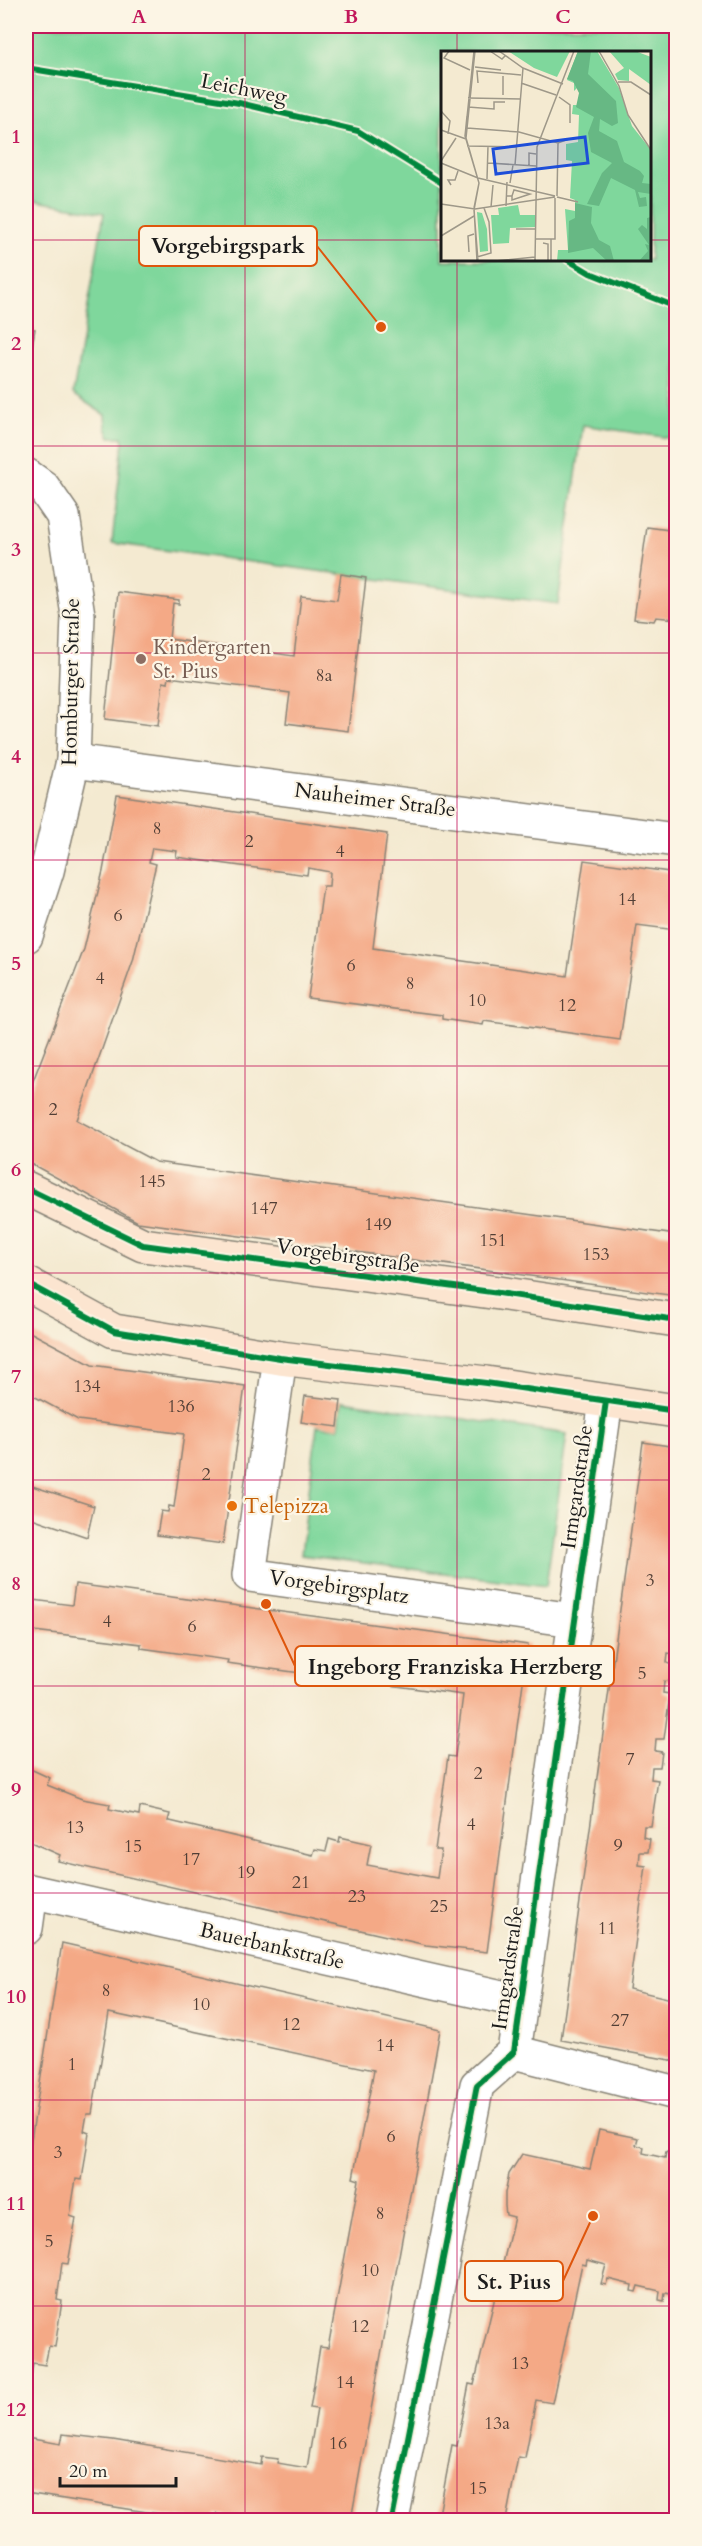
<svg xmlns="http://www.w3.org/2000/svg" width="702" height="2546" font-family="Cardo,serif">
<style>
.green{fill:#7fd79c;stroke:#4e7a5c;stroke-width:1.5;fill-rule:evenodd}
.building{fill:#f4a986}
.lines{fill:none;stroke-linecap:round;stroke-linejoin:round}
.street-casing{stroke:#888376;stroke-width:36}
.secondary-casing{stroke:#888376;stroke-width:36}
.street{stroke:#fff;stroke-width:33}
.secondary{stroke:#fce5d0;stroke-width:33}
.cycleway-casing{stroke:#fcf5e5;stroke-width:10}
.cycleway{stroke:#00873e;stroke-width:6}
.grid{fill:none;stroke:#c2185b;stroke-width:1.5;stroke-opacity:0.55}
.education-dot{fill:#8d6e63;stroke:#fcf5e5;stroke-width:2}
.food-dot{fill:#e8710a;stroke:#fcf5e5;stroke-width:2}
.labels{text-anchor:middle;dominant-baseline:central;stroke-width:4.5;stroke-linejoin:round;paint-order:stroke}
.number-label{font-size:18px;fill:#523f36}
.street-label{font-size:21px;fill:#1c1c1c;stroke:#fcf5e5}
.education-label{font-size:21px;fill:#785e54;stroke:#fcf5e5;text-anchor:start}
.food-label{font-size:21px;fill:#c56008;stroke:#fcf5e5;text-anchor:start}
.inset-road{fill:none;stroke:#9e9889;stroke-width:1.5}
.view{fill:#1d4ed8;fill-opacity:0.15;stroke:#1d4ed8;stroke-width:3}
.inset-edge{fill:none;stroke:#1c1c1c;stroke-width:3}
.leader{fill:none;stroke:#de560d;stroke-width:2}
.callout-dot{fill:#de560d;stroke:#fcf5e5;stroke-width:2}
.callout{fill:#fcf5e5;stroke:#de560d;stroke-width:2}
.callout-label{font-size:22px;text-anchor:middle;font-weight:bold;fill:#1c1c1c}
.neatline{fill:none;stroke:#c2185b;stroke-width:2}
.grid-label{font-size:20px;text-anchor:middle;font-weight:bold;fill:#c2185b}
</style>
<rect width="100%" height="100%" fill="#fcf5e5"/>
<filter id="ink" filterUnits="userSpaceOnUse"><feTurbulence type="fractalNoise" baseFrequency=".0167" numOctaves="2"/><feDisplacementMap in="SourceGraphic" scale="12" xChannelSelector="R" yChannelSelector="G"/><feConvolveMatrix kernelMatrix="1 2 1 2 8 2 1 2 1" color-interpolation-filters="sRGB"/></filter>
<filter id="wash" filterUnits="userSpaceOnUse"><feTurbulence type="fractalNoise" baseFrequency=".008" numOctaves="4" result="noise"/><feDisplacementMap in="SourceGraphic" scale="24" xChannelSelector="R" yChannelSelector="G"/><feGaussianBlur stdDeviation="1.35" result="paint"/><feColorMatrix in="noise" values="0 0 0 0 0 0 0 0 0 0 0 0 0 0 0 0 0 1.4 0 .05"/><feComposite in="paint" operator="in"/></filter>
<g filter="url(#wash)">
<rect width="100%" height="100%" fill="#f4ead1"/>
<g class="green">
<path d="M26 26H676V439L583 425 558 604 112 543 123 442 122 437H110L106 428 105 415 73 394 104 213 26 199ZM442 52H650V260H442Z"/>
<polygon points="342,1401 567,1434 546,1586 301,1555 317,1426 339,1428"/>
</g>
<g id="blocks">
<g class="building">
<polygon points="26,328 35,329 27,377 26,377"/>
<polygon points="647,527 676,531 676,619 656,617 654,621 634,619"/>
<polygon points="341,574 366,578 348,731 286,723 290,693 169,677 168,683 163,682 158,726 105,719 118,592 179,600 179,604 173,603 169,639 294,656 301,596 337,600"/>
<polygon points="117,795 387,834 373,948 567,976 584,860 676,873 676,930 637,925 620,1040 484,1021 483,1025 442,1019 442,1015 308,998 323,886 329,886 330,872 308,868 307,875 176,857 177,851 152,848 149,862 156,864 133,961 77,1120 156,1162 676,1235 676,1296 138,1222 26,1161 26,1099 84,949 103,871"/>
<polygon points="26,1330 92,1365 245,1386 223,1544 157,1535 161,1511 168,1512 169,1506 174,1507 184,1434 78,1420 26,1392"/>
<polygon points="305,1396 341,1400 338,1427 301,1422"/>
<polygon points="643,1442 676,1447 676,1654 668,1653 667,1663 674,1665 672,1682 664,1681 663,1693 670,1694 664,1739 656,1739 655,1751 662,1752 660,1767 652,1767 651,1779 658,1780 651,1826 644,1826 643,1837 650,1839 648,1852 640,1852 639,1865 646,1866 629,1989 676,2000 676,2061 561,2040"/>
<polygon points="26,1484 94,1506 87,1537 26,1516"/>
<polygon points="75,1584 528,1645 487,1952 426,1945 58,1861 60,1855 26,1840 26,1767 50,1778 47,1785 82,1799 110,1804 109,1809 139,1815 140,1807 170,1814 168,1821 170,1821 313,1855 315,1849 326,1851 329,1839 339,1842 340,1837 371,1844 367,1865 437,1878 441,1850 435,1850 448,1756 455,1757 463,1695 234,1664 227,1663 228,1660 141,1648 141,1644 26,1630 26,1599 72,1605"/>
<polygon points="62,1943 440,2030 351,2520 256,2520 216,2514 215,2520 198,2520 26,2493 26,2438 61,2444 63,2434 113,2440 261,2465 262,2457 278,2459 277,2463 307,2468 317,2409 310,2408 320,2347 328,2348 359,2180 353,2178 374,2070 109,2013 92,2114 87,2114 84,2131 89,2133 82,2180 76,2179 70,2216 76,2218 68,2264 62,2263 57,2300 62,2301 55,2347 49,2346 45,2365 33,2363 29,2391 26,2391 26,2172"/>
<polygon points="599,2130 638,2138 636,2145 644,2147 643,2153 665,2158 666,2152 676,2155 676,2295 665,2293 664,2301 659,2300 660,2291 638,2286 636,2292 631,2291 632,2285 608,2279 606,2285 601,2284 606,2265 587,2260 586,2265 582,2264 552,2403 536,2400 525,2458 518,2457 506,2520 438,2520 452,2445 457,2446 469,2384 474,2385 514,2217 506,2215 505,2206 505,2193 509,2174 522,2154 590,2169"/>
</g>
</g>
</g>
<g filter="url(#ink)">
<use href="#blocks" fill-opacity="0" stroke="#888376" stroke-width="1.5"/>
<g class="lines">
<g class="street-casing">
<g id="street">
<polyline points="26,475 43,487 63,516 78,615 73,761 47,871 26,936"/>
<polyline points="73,761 676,840"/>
<polyline points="280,1358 249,1575 574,1620"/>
<polyline points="26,1890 520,2001"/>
<polyline points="26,1928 31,1892"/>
<polyline points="514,2052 676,2093"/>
<polyline points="392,2520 477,2085 514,2052 606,1401"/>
</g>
</g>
<g class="secondary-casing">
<g id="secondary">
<polyline points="26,1188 143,1245 499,1293 676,1320"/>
<polyline points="26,1283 114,1331 280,1358 486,1383 676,1411"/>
</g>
</g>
<use href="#street" class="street"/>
<use href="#secondary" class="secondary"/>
<g class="cycleway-casing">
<g id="cycleway">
<polyline points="26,68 239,103 358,131 442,183"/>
<polyline points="568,260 590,273 676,307"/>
<polyline points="26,1188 143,1245 499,1293 676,1320"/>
<polyline points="26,1283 114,1331 280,1358 486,1383 676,1411"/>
<polyline points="392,2520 477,2085 514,2052 606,1401"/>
</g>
</g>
<use href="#cycleway" class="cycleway"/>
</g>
</g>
<path class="grid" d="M245 26V2520M457 26V52M26 240H442M650 240H676M457 260V2520M26 446H676M26 653H676M26 860H676M26 1066H676M26 1273H676M26 1480H676M26 1686H676M26 1893H676M26 2100H676M26 2306H676"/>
<circle class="education-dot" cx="141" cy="659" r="6"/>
<circle class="food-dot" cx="232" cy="1506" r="6"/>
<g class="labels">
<g class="number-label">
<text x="324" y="675">8a</text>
<text x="157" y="828">8</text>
<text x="249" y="841">2</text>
<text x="340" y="851">4</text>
<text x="627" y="899">14</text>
<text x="118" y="915">6</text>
<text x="351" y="965">6</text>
<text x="100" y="978">4</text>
<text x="410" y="983">8</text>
<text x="477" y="1000">10</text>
<text x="567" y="1005">12</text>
<text x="53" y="1109">2</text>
<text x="152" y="1181">145</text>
<text x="264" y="1208">147</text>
<text x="378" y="1224">149</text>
<text x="493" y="1240">151</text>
<text x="596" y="1254">153</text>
<text x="87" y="1386">134</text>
<text x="181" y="1406">136</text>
<text x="206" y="1474">2</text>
<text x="650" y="1580">3</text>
<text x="107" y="1621">4</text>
<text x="192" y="1626">6</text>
<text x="642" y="1673">5</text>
<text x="630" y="1759">7</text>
<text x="478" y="1773">2</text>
<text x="471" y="1824">4</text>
<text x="75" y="1827">13</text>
<text x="618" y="1845">9</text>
<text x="133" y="1846">15</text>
<text x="191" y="1859">17</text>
<text x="246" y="1872">19</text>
<text x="301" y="1882">21</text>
<text x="357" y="1896">23</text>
<text x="439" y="1906">25</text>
<text x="607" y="1928">11</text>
<text x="106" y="1990">8</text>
<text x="201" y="2004">10</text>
<text x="620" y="2020">27</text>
<text x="291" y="2024">12</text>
<text x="385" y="2045">14</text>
<text x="72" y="2064">1</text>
<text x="391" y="2136">6</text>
<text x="58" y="2152">3</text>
<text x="380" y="2213">8</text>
<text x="49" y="2241">5</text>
<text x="370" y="2270">10</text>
<text x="360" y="2326">12</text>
<text x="520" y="2363">13</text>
<text x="345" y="2382">14</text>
<text x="497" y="2423">13a</text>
<text x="338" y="2443">16</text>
<text x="478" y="2488">15</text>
</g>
<g class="street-label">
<text transform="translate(244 89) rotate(11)">Leichweg</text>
<text transform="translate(71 682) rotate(-89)">Homburger Straße</text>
<text transform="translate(375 800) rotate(7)">Nauheimer Straße</text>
<text transform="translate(348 1256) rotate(8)">Vorgebirgstraße</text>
<text transform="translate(577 1487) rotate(-82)">Irmgardstraße</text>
<text transform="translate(339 1587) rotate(8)">Vorgebirgsplatz</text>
<text transform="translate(272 1946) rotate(13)">Bauerbankstraße</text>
<text transform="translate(508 1968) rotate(-82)">Irmgardstraße</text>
</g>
<g class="education-label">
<text x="153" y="647">Kindergarten<tspan x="153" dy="24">St. Pius</tspan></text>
</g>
<g class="food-label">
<text x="244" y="1506">Telepizza</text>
</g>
</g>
<g transform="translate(441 51)">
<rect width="210" height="210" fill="#f4ead1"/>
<path d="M67 0H129L116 26 93 17ZM137 0H156L178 37 191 75 210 99V210H116L117 199H127L124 158 134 160V149L129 147 131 110 125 109V93L137 91 138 64 131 63 132 54H139L140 42 136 37 133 40V32L126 29ZM168 0H194L210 6V34L188 18V30L177 29 174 23 183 17ZM77 154 79 164H94V176L69 177 68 192 52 193 50 164H58L57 157ZM36 161 41 162 46 178 47 200 39 201Z" fill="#7fd79c"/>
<path d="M137 0H150L147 23 175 50 177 72 171 75 159 68 158 80 176 90 183 111 199 120 203 125 201 132 210 133V143L197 141 199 147 205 146 206 155 198 156 194 139 170 127 158 155 146 153 161 122 171 112 150 101 147 82 153 66 135 56 138 42 132 30 126 28ZM134 152 151 156 150 172 158 189 169 195 173 210H166L152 197 127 202 128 170 134 167ZM210 166V210H198L207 200 204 193 208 194 197 178 201 174 206 178V167Z" fill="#67b884"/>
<path class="inset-road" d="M8 0 3 7 29 19M34 0 25 87 38 132 33 159 37 210M49 0 61 8 64 5M58 0 82 17 122 33M158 0 178 35 187 64 210 99M34 16 60 19M62 25V44M177 31H190L210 44M37 32 36 20 80 24M80 32 115 44M118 46 129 54V72M27 47 80 48M27 56 53 58V51H64M0 60 9 70 7 83M26 65 24 85 38 132 33 157M26 66 33 0M26 77 78 81 117 92 128 88M0 79 25 88M26 95 76 96M0 110 15 87M0 112 37 127 114 145M47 112 95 115M74 114 82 17M88 114V102L95 103M46 128 47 95M69 132 72 114M10 134 7 129H14L17 120M65 145H71L73 139 89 143 71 149V145M116 145 117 92M116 146 137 151M0 153 34 158 114 146M65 155 66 131M50 156 52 134M33 157 36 210M75 178H94M0 185 33 165M95 188H114V147M102 192 107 193V210M28 201 27 185 33 183M36 206 50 202 48 171 43 157M54 210 94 206M94 210 96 96 133 0M110 210V188"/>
<path class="view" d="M144 86 147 112 55 123 52 98Z"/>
<rect width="210" height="210" class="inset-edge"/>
</g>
<path class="leader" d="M381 327L317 246M266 1604L295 1666M593 2216L563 2281"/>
<g class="callout-dot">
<circle cx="381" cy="327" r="6"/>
<circle cx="266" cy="1604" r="6"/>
<circle cx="593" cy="2216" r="6"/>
</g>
<g class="callout">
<rect x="139" y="226" width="178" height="40" rx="6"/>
<rect x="295" y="1646" width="319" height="40" rx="6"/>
<rect x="465" y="2261" width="98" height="40" rx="6"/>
</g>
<g class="callout-label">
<text x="228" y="253">Vorgebirgspark</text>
<text x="455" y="1674">Ingeborg Franziska Herzberg</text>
<text x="514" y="2289">St. Pius</text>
</g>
<rect width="702" height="2546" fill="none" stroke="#fcf5e5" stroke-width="66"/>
<path d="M60 2477v9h116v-9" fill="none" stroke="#1c1c1c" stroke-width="3"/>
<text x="69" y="2477" font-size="18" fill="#1c1c1c" stroke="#fcf5e5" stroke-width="4.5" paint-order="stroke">20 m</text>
<rect x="33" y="33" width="636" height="2480" class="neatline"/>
<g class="grid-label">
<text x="139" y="23">A</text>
<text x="351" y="23">B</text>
<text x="563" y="23">C</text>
<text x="16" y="143">1</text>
<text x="16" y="350">2</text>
<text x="16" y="556">3</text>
<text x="16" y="763">4</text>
<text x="16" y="970">5</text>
<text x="16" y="1176">6</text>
<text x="16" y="1383">7</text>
<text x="16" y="1590">8</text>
<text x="16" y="1796">9</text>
<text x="16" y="2003">10</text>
<text x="16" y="2210">11</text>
<text x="16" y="2416">12</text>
</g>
</svg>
